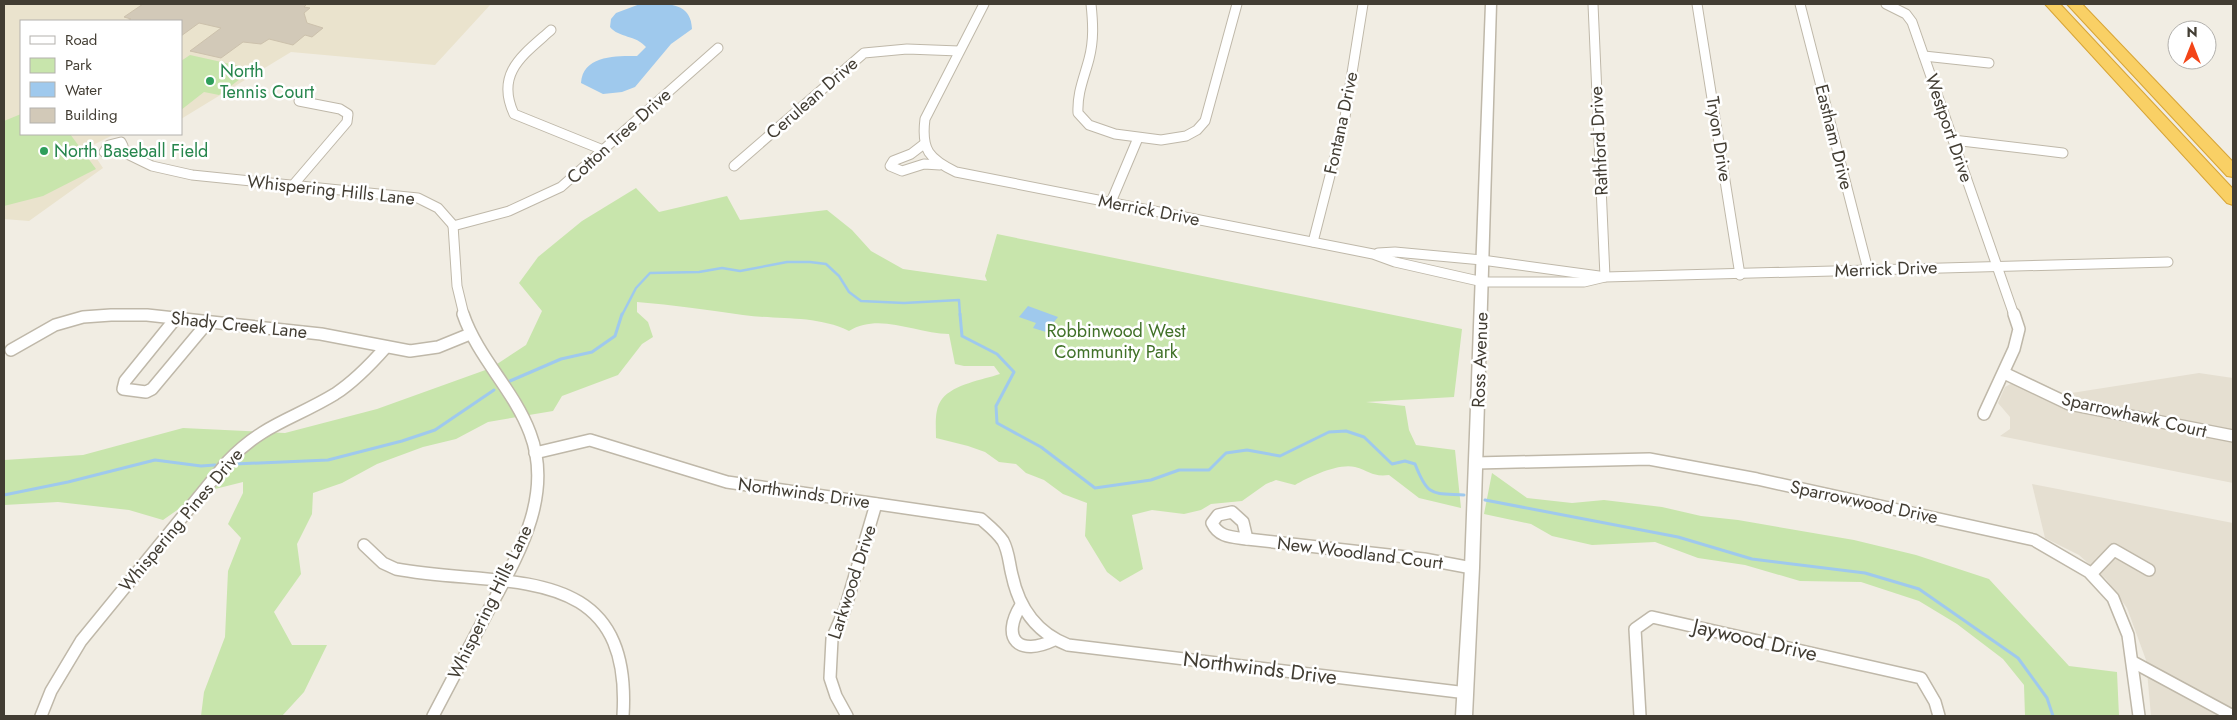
<svg xmlns="http://www.w3.org/2000/svg" width="2237" height="720" font-family="Jost,sans-serif">
<style>
.residential{fill:#e5dfd1}
.education{fill:#eae3cd}
.green{fill:#c8e5ac}
.water{fill:#9fc9ed}
.lines{fill:none;stroke-linecap:round;stroke-linejoin:round}
.stream-far1{stroke:#9fc9ed;stroke-width:2.5}
.stream{stroke:#9fc9ed;stroke-width:3}
.building{fill:#d2c9b8;stroke:#ccc1ac}
.minor-far1-casing{stroke:#bfb8a9;stroke-width:11}
.minor-casing{stroke:#bfb8a9;stroke-width:14}
.tertiary-casing{stroke:#bfb8a9;stroke-width:3}
.motorway-casing{stroke:#d8a536;stroke-width:2}
.minor-far1{stroke:#fff;stroke-width:9}
.minor{stroke:#fff;stroke-width:11}
.tertiary{fill:#fff;fill-rule:evenodd}
.motorway{fill:#f9d065;fill-rule:evenodd}
.leisure-dot{fill:#2e9e5b;stroke:#fff;stroke-width:2}
.labels{text-anchor:middle;dominant-baseline:central;stroke-width:5;stroke-linejoin:round;paint-order:stroke}
.leisure-label{font-size:18px;fill:#27864d;stroke:#fff;text-anchor:start}
.street-label{font-size:18px;fill:#423d33;stroke:#fff}
.park-label{font-size:18px;fill:#417129;stroke:#fff}
.near-street-label{font-size:21px;fill:#423d33;stroke:#fff}
</style>
<rect width="100%" height="100%" fill="#f1ede3"/>
<g class="residential">
<polygon points="2199,373 2233,378 2233,483 2000,436 2010,429 2010,417 1998,403 2005,387 2025,376 2065,394"/>
<polygon points="2032,484 2233,523 2233,716 2151,716 2146,660 2127,608 2106,579 2079,555 2045,538"/>
</g>
<polygon class="education" points="4,4 491,4 435,65 291,52 181,119 181,21 21,21 21,134 115,134 89,147 103,168 29,221 4,219"/>
<g class="green">
<polygon points="190,55 253,69 219,95 204,92 181,110 181,61"/>
<polygon points="21,114 21,134 70,134 96,169 43,196 4,206 4,121"/>
<path d="M636 188 659 212 727 196 740 220 827 210 852 230 871 251 903 269 987 281 985 276 997 234 1462 329 1454 397 1366 402 1405 406 1409 430 1416 445 1455 450 1461 508 1419 498 1389 475C1372 477 1370 471 1355 467 1338 463 1309 477 1295 485L1276 480 1266 484 1242 501 1211 504 1201 510 1184 514 1152 510 1132 515 1143 569 1120 582 1107 572 1085 536 1087 503 1063 494 1044 480 1026 473 1016 464 999 462 985 452 968 446 936 438C936 426 934 409 942 399 954 384 982 380 1000 374L994 366H964L955 364 949 334C916 334 880 312 849 331 816 315 779 320 743 315 708 310 673 305 637 302V312L648 322 653 337 642 344 618 375 562 396 553 411 488 422 456 439 423 447 377 464 342 483 313 493 312 514 297 544 301 574 274 612 292 645H327L304 692 282 716H201L204 692 225 637 228 571 241 538 228 524 243 493V482L203 492 163 520 129 510 58 502 4 505V460L83 455 183 428 285 433 377 409 491 368 526 345 542 311 519 283 538 257 582 221Z"/>
<polygon points="1492,473 1527,498 1572,503 1604,500 1662,507 1701,516 1738,520 1854,540 1916,555 1989,579 2069,666 2117,672 2119,716 2025,716 2024,685 2003,659 1957,624 1919,601 1861,582 1800,581 1745,565 1698,558 1655,542 1592,545 1552,536 1531,524 1484,514"/>
</g>
<g class="water">
<path d="M640 4C664 4 691 0 692 29L671 44 635 87 622 92 603 94 581 83C583 55 616 56 637 56L646 47C636 35 619 38 610 27L611 19 616 13Z"/>
<polygon points="1028,306 1058,317 1046,332 1033,328 1036,323 1019,317"/>
</g>
<g class="lines">
<polyline class="stream-far1" points="622,315 636,288 650,273 699,272 722,268 740,271 787,262 810,262 826,264 839,276 849,292 861,301 904,303 959,300 960,315"/>
<g class="stream">
<path d="M960 314 962 336 997 354 1014 372 996 406 997 423 1041 447 1095 488 1151 480 1179 470H1209L1226 453 1247 450 1280 456 1329 432 1346 431 1364 437 1392 464 1405 461 1415 464C1428 497 1431 493 1464 495"/>
<polyline points="510,381 561,359 592,352 615,336 622,314"/>
<polyline points="235,464 328,460 402,441 435,430 494,390"/>
<polyline points="4,495 68,482 155,460 201,466 215,465"/>
<polyline points="1485,500 1678,537 1752,559 1865,573 1919,589 2018,658 2047,698 2053,716"/>
</g>
</g>
<polygon class="building" points="143,4 307,4 304,7 310,8 304,13 307,23 323,28 312,37 305,35 293,45 269,39 261,44 243,42 221,58 190,51 221,28 199,23 181,36 181,21 127,21 131,19 124,17"/>
<g class="lines">
<g class="minor-far1-casing">
<g id="minor-far1">
<path d="M984 4 925 119C921 150 929 159 956 172L1373 254 1395 262 1483 282H1584L1605 277 2168 262"/>
<path d="M1091 4C1093 23 1094 40 1089 59 1084 78 1077 93 1078 113L1089 125 1115 134 1161 140 1186 136 1197 130 1205 121 1237 4"/>
<polyline points="1593,4 1605,277"/>
<polyline points="1697,4 1740,275"/>
<polyline points="1800,4 1868,270"/>
<polyline points="1886,4 1906,14 1912,22 2014,315"/>
<path d="M551 30C523 55 495 73 514 114L603 150"/>
<polyline points="1924,56 1989,63"/>
<polyline points="1953,140 2063,153"/>
<polygon points="121,142 123,146 115,152 104,152 109,145"/>
<polyline points="924,144 911,154 893,161 890,166 902,171 924,164 940,165"/>
<polyline points="119,150 152,166 192,175 418,198 438,208 453,225 457,286 464,315"/>
<polyline points="734,166 864,53 907,49 959,51"/>
<polyline points="294,184 347,122 348,114 340,109 299,101"/>
<polyline points="1111,202 1138,138"/>
<polyline points="453,226 509,211 561,187 718,48"/>
<polyline points="1313,242 1345,117 1363,4"/>
<polyline points="1378,253 1395,252 1482,260 1599,276"/>
<polyline points="105,315 151,315"/>
</g>
</g>
<g class="minor-casing">
<g id="minor">
<polyline points="176,318 125,381 123,389 146,392 152,389 208,322"/>
<polyline points="11,350 55,325 83,317 111,315 147,315 321,334 410,351 438,347 470,334"/>
<polyline points="2004,373 2069,404 2233,436"/>
<polyline points="1984,414 2014,349 2019,329 2014,314"/>
<path d="M535 453 590 440 727 482 981 519C989 526 997 532 1003 541 1009 552 1009 564 1012 575 1019 608 1037 633 1068 645L1467 693"/>
<polyline points="1476,463 1649,459 1757,479 2034,540 2089,572 2113,598 2128,635 2139,716"/>
<path d="M1232 512 1243 522 1247 539C1233 537 1219 538 1212 523L1218 515Z"/>
<polyline points="1247,539 1424,559 1472,568"/>
<path d="M364 545 383 563 396 569C502 589 633 557 623 716"/>
<polyline points="2093,572 2114,550 2149,570"/>
<path d="M1021 605C1000 639 1019 657 1054 640"/>
<polyline points="2133,662 2233,716"/>
<path d="M41 716 51 691 81 641 228 461C263 424 294 419 335 394 355 381 371 364 386 347"/>
<path d="M433 716C451 682 468 649 486 615 515 560 555 498 530 433 514 390 478 358 463 314"/>
<polyline points="847,716 836,696 830,678 832,639 845,609 876,504"/>
<polyline points="1640,716 1635,629 1652,617 1921,678 1935,702 1939,716"/>
</g>
</g>
<g class="tertiary-casing">
<polygon id="tertiary" points="1486,4 1496,4 1479,568 1472,716 1456,716 1465,568"/>
</g>
<g class="motorway-casing">
<g id="motorway">
<polygon points="2045,4 2060,4 2233,189 2233,205 2227,203"/>
<polygon points="2067,4 2082,4 2233,162 2233,177 2227,176"/>
</g>
</g>
<use href="#minor-far1" class="minor-far1"/>
<use href="#minor" class="minor"/>
<use href="#tertiary" class="tertiary"/>
<use href="#motorway" class="motorway"/>
</g>
<g class="leisure-dot">
<circle cx="210" cy="81" r="5"/>
<circle cx="44" cy="151" r="5"/>
</g>
<g class="labels">
<g class="leisure-label">
<text x="220" y="71">North<tspan x="220" dy="21">Tennis Court</tspan></text>
<text x="54" y="151">North Baseball Field</text>
</g>
<g class="street-label">
<text transform="translate(812 98) rotate(-41)">Cerulean Drive</text>
<text transform="translate(1341 123) rotate(-78)">Fontana Drive</text>
<text transform="translate(1949 128) rotate(71)">Westport Drive</text>
<text transform="translate(619 136) rotate(-42)">Cotton Tree Drive</text>
<text transform="translate(1834 137) rotate(76)">Eastham Drive</text>
<text transform="translate(1719 139) rotate(81)">Tryon Drive</text>
<text transform="translate(1599 141) rotate(-93)">Rathford Drive</text>
<text transform="translate(331 190) rotate(6)">Whispering Hills Lane</text>
<text transform="translate(1149 210) rotate(11)">Merrick Drive</text>
<text transform="translate(1886 269) rotate(-2)">Merrick Drive</text>
<text transform="translate(239 325) rotate(6)">Shady Creek Lane</text>
<text transform="translate(1480 360) rotate(-88)">Ross Avenue</text>
<text transform="translate(2134 415) rotate(13)">Sparrowhawk Court</text>
<text transform="translate(804 493) rotate(8)">Northwinds Drive</text>
<text transform="translate(1864 502) rotate(12)">Sparrowwood Drive</text>
<text transform="translate(181 520) rotate(-50)">Whispering Pines Drive</text>
<text transform="translate(1360 553) rotate(7)">New Woodland Court</text>
<text transform="translate(852 582) rotate(-72)">Larkwood Drive</text>
<text transform="translate(490 602) rotate(-64)">Whispering Hills Lane</text>
</g>
<g class="park-label">
<text x="1116" y="331">Robbinwood West<tspan x="1116" dy="21">Community Park</tspan></text>
</g>
<g class="near-street-label">
<text transform="translate(1755 640) rotate(13)">Jaywood Drive</text>
<text transform="translate(1260 668) rotate(7)">Northwinds Drive</text>
</g>
</g>
<rect width="2237" height="720" fill="none" stroke="#423d33" stroke-width="10"/>
<rect x="20" y="20" width="162" height="115" fill="#ffffff" stroke="#b3b1ad"/>
<rect x="30" y="36" width="25" height="8" fill="#ffffff" stroke="#b3b1ad"/>
<text x="65" y="45" font-size="15" fill="#423d33">Road</text>
<rect x="30" y="58" width="25" height="15" fill="#c8e5ac" stroke="#b3b1ad"/>
<text x="65" y="70" font-size="15" fill="#423d33">Park</text>
<rect x="30" y="82" width="25" height="15" fill="#9fc9ed" stroke="#b3b1ad"/>
<text x="65" y="95" font-size="15" fill="#423d33">Water</text>
<rect x="30" y="108" width="25" height="15" fill="#d2c9b8" stroke="#b3b1ad"/>
<text x="65" y="120" font-size="15" fill="#423d33">Building</text>
<g transform="translate(2192 45)"><circle r="24" fill="#ffffff" stroke="#b3b1ad"/>
<path d="M0-4L9 19L0 12L-9 19Z" fill="#f34417"/>
<text y="-8" font-size="14" font-weight="bold" text-anchor="middle" fill="#423d33">N</text>
</g>
</svg>
